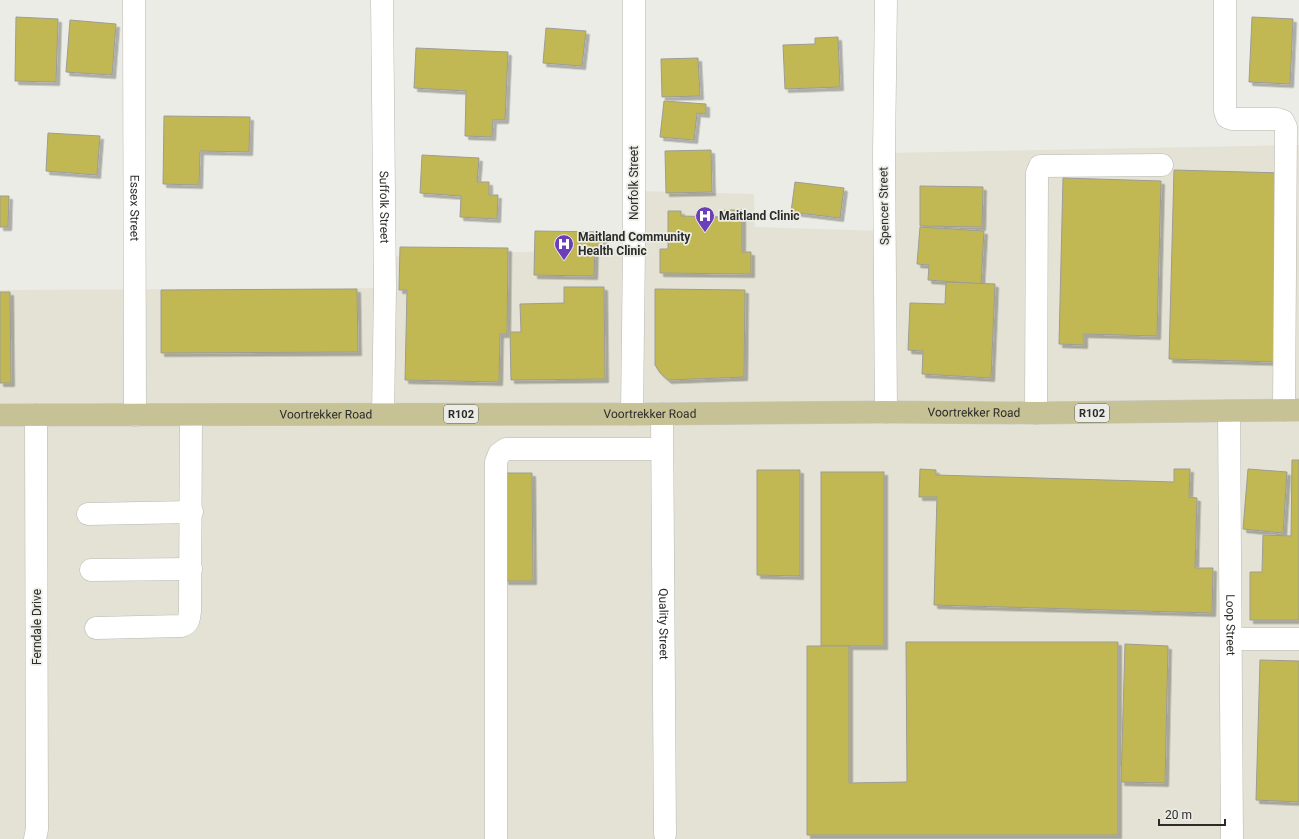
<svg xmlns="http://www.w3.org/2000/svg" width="1299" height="839" font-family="Roboto,sans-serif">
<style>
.built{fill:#e3e2d4}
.building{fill:#c2b853;stroke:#9d9c96;filter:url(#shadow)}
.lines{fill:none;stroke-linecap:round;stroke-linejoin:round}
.minor-casing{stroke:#b9b9b3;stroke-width:23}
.major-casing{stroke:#c8c8c7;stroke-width:23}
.minor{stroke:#fff;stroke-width:22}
.major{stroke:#c7c295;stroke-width:22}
.labels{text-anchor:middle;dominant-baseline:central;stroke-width:3.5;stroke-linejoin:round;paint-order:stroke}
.shield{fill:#ecece6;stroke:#656562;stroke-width:1}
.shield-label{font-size:11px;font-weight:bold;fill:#2b2b29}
.street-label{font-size:12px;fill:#2b2b29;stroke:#ecece6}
.poi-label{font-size:12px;font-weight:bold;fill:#2b2b29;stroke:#ecece6;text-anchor:start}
</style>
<defs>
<filter id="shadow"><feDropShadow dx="3.5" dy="3.5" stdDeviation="0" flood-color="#0004"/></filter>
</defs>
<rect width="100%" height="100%" fill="#ecece6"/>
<polygon class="built" points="1299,145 1299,839 0,839 0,290 384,288 384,257 634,248 635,191 754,194 755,227 884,231 884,153"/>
<g class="building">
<polygon points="16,17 58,19 56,82 15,81"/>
<polygon points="1252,17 1293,19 1290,84 1249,82"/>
<polygon points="70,20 116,24 112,75 66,72"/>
<polygon points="546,28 586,31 582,66 543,63"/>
<polygon points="838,37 840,87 785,89 783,45 815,44 815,38"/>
<polygon points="416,48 508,52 505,120 493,120 492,137 465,136 466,91 414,88"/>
<polygon points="698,58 700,96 662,97 661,59"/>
<polygon points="664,101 706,104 706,114 697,113 694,140 660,137"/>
<polygon points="164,116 250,117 249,152 200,151 199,185 163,184"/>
<polygon points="48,133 100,136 97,175 46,171"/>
<polygon points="711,150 712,192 666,193 665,151"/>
<polygon points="422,155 479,158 477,182 489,182 489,195 498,195 497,219 460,217 461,196 420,193"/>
<polygon points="1174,170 1282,173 1277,362 1169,359"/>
<polygon points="1063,178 1161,181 1157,336 1084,334 1084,345 1059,344"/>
<polygon points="795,182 844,188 840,218 791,212"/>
<polygon points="920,186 983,187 982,227 920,226"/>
<polygon points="0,196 9,196 8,227 0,227"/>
<polygon points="724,210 742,210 742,252 751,252 751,274 660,273 660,249 668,249 668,211 681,211 681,216 724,217"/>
<polygon points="920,227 984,231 981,284 928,280 929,265 917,264"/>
<polygon points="535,231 604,232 604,246 595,246 594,276 534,275"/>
<polygon points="400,247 508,248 507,334 500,334 499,382 405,380 407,290 399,290"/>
<polygon points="946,282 995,284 991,378 922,374 923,351 908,350 910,303 945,304"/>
<polygon points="564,287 604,287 605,379 511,380 510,332 521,332 520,304 564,303"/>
<polygon points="357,289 358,352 161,353 161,290"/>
<polygon points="655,289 745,290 744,377 668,380 660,373 655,365"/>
<polygon points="0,292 10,292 11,383 0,383"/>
<polygon points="1292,460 1299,460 1299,620 1250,620 1250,572 1262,572 1263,535 1291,536"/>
<polygon points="920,469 936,470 936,475 1174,482 1174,469 1190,469 1189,497 1197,498 1195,568 1213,568 1212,613 934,605 937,497 919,497"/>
<polygon points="1248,469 1287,472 1283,533 1243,529"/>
<polygon points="757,470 800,470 800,576 757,575"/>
<rect x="821" y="472" width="63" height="174"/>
<polygon points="505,473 532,473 533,581 505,581"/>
<polygon points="906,642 1118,642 1118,835 807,835 807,646 849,646 849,783 907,782"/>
<polygon points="1125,644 1168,646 1165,783 1121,782"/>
<polygon points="1260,660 1299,661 1299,802 1256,800"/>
</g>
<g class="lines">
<g class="minor-casing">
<g id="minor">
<path id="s1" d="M134 0 135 415"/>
<path id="s2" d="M382 0 385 288 383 414"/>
<polyline points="1225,0 1225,111 1227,117 1232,119 1277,119 1283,121 1286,127 1284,410"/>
<path id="s3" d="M1229 411 1232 839"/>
<polyline points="886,412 884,153 886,0"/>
<polyline points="1036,413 1037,173 1040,166 1162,165"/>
<polyline points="632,414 634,248 634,0"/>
<path id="s4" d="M662 414 665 834"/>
<polyline points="88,514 192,512"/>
<polyline points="91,570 191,569"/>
<path d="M96 628 181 626C189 624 189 619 190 611L191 415"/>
<polyline points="1231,639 1299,639"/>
<polyline points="35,839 37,829 36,415"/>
<polyline points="496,839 496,462 499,454 506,449 662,449"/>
</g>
</g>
<g class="major-casing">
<g id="major">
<path id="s5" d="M0 415 662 414 886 412 1036 413 1299 410"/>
</g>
</g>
<use href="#minor" class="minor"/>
<use href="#major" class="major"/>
</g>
<defs>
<g id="hospital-pin" transform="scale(1)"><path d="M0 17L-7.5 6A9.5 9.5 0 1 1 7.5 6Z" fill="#6a3fb7" stroke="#ecece6"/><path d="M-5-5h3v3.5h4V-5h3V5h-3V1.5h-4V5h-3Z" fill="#fff"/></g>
</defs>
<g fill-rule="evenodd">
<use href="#hospital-pin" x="705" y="216"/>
<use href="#hospital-pin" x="564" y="244"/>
</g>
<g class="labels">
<g class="shield">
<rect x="1075" y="404" width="34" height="18" rx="3"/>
<rect x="444" y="405" width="34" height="18" rx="3"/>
</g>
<g class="shield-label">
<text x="1092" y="413">R102</text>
<text x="461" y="414">R102</text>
</g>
<g class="street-label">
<text transform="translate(634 183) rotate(-90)">Norfolk Street</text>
<text transform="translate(884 206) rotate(-91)">Spencer Street</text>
<text stroke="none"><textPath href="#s2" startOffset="207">Suffolk Street</textPath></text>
<text stroke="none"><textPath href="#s1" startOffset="208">Essex Street</textPath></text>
<text stroke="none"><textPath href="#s5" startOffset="974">Voortrekker Road</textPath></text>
<text stroke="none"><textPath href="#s5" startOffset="326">Voortrekker Road</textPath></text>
<text stroke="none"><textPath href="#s5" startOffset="650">Voortrekker Road</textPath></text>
<text stroke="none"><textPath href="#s4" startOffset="210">Quality Street</textPath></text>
<text stroke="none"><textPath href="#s3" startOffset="214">Loop Street</textPath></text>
<text transform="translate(37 627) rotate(-90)">Ferndale Drive</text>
</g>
<g class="poi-label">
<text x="719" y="216">Maitland Clinic</text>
<text x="578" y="237">Maitland Community<tspan x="578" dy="14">Health Clinic</tspan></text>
</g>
</g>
<path d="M1159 819v6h66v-6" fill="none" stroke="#2b2b29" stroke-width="2"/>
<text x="1165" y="819" font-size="12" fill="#2b2b29" stroke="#ecece6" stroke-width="3" paint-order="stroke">20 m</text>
</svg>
